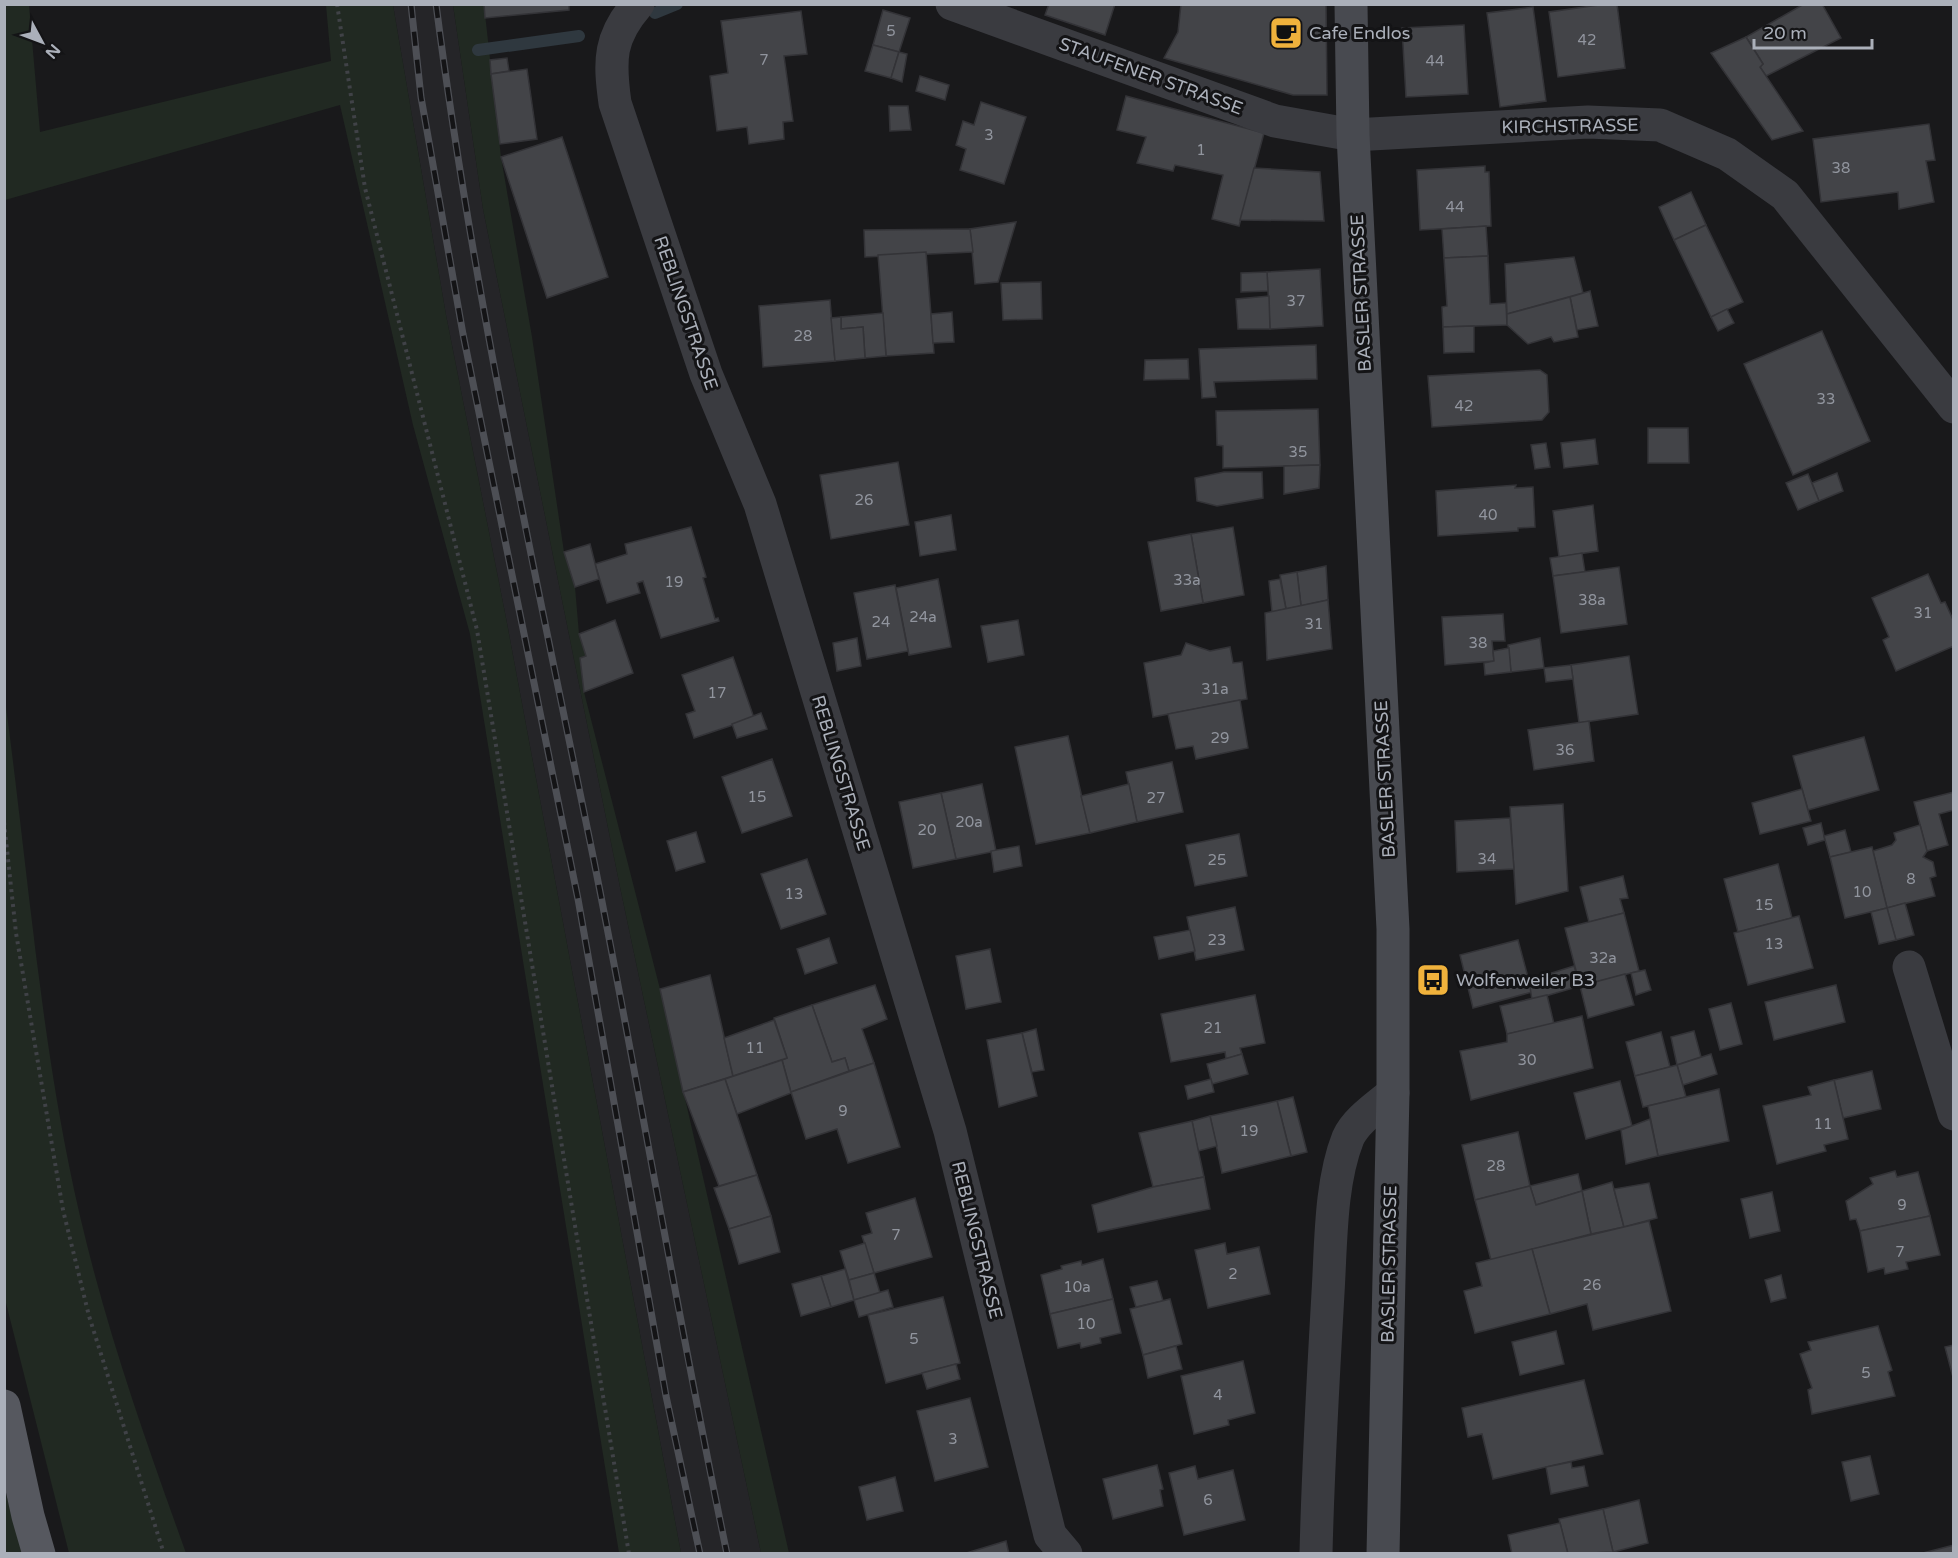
<svg xmlns="http://www.w3.org/2000/svg" width="1958" height="1558" font-family="'Varela Round',sans-serif">
<style>
.built{fill:#252528}
.green{fill:#212922}
.lines{fill:none;stroke-linecap:round;stroke-linejoin:round}
.stream{stroke:#2f383f;stroke-width:12}
.building{fill:#434448;stroke:#333337;stroke-width:1.5}
.path{stroke:#404247;stroke-width:4;stroke-dasharray:3 4.5;stroke-linecap:butt}
.minor{stroke:#3a3b40;stroke-width:33}
.secondary{stroke:#484a50;stroke-width:33}
.primary{stroke:#56585f;stroke-width:33}
.rail-casing{stroke:#4d4f55;stroke-width:7}
.rail{stroke:#141416;stroke-width:4.5;stroke-dasharray:14;stroke-linecap:butt}
.labels{text-anchor:middle;dominant-baseline:central;stroke-width:6;stroke-linejoin:round;paint-order:stroke}
.number-label{font-size:15px;fill:#91959e}
.poi-label{font-size:18px;fill:#abb0ba;stroke:#141416;text-anchor:start}
.street-label{font-size:18px;fill:#abb0ba;stroke:#141416}
</style>
<rect width="100%" height="100%" fill="#19191b"/>
<polygon class="built" points="393,5 453,5 483,209 620,887 761,1553 681,1553 506,618 446,315"/>
<g class="green">
<polygon points="5,4 29,5 40,132 331,61 326,5 393,5 446,315 506,618 681,1553 619,1553 470,634 413,425 340,105 5,200"/>
<polygon points="453,5 484,5 501,157 532,337 564,552 575,587 579,634 586,656 580,658 584,692 660,989 789,1553 761,1553 620,887 483,209"/>
<path d="M4 692C28 866 40 1044 80 1216 107 1332 146 1442 186 1553H69L5 1299Z"/>
<polygon points="5,1490 22,1553 5,1553"/>
</g>
<g class="lines">
<g class="stream">
<polyline points="655,13 677,4"/>
<polyline points="478,50 579,36"/>
</g>
</g>
<g class="building">
<polygon points="484,4 569,4 569,10 485,18"/>
<polygon points="1049,4 1115,4 1105,35 1045,15"/>
<polygon points="1181,4 1326,4 1327,95 1293,95 1164,58 1178,32"/>
<polygon points="1606,4 1617,4 1625,68 1558,77 1549,12"/>
<polygon points="1804,4 1822,4 1841,38 1766,76 1760,67 1763,64 1746,37"/>
<polygon points="1533,7 1546,101 1500,107 1487,13"/>
<polygon points="883,10 910,18 899,52 873,45"/>
<polygon points="801,11 807,54 784,56 793,121 783,122 784,139 749,144 747,127 717,131 710,76 728,73 721,21"/>
<polygon points="1464,25 1468,94 1406,97 1402,28"/>
<polygon points="1746,37 1763,64 1760,67 1803,131 1772,140 1711,53"/>
<polygon points="873,45 899,52 891,78 865,71"/>
<polygon points="899,52 907,54 902,82 891,78"/>
<polygon points="507,58 509,71 491,74 490,60"/>
<polygon points="527,69 537,139 500,144 491,74"/>
<polygon points="920,76 949,85 945,100 916,91"/>
<polygon points="1126,96 1264,133 1239,226 1212,219 1223,175 1175,165 1173,171 1137,163 1146,137 1117,130"/>
<polygon points="981,102 1026,117 1004,184 960,170 966,149 956,145 963,121 974,125"/>
<polygon points="889,106 908,106 911,130 890,131"/>
<polygon points="1929,124 1935,160 1926,161 1934,202 1899,209 1898,192 1821,202 1813,139"/>
<polygon points="562,137 608,277 547,298 501,157"/>
<polygon points="1485,166 1485,172 1489,172 1491,226 1420,230 1417,170"/>
<polygon points="1254,168 1320,172 1324,221 1240,220"/>
<polygon points="1691,192 1706,225 1674,240 1659,207"/>
<polygon points="1016,222 998,282 975,284 970,229"/>
<polygon points="1706,225 1743,302 1711,317 1674,240"/>
<polygon points="1486,226 1488,256 1444,258 1442,229"/>
<polygon points="970,229 973,252 865,257 864,230"/>
<polygon points="926,252 934,353 886,356 878,255"/>
<polygon points="1488,256 1490,304 1506,303 1507,325 1443,327 1442,307 1447,306 1444,258"/>
<polygon points="1574,257 1583,293 1507,314 1505,264"/>
<polygon points="1320,269 1323,326 1270,329 1267,272"/>
<polygon points="1267,272 1268,291 1241,292 1241,273"/>
<polygon points="1041,282 1042,319 1003,320 1001,283"/>
<polygon points="1590,291 1598,326 1577,330 1570,297"/>
<polygon points="1269,296 1270,329 1238,329 1236,299"/>
<polygon points="1570,297 1578,337 1554,342 1551,337 1528,344 1507,325 1507,314"/>
<polygon points="830,300 835,361 763,367 759,306"/>
<polygon points="1727,309 1734,323 1718,331 1711,317"/>
<polygon points="952,312 954,342 933,343 931,314"/>
<polygon points="883,313 886,356 865,358 863,327 841,329 841,317"/>
<polygon points="841,317 841,329 863,327 865,358 835,361 831,318"/>
<polygon points="1474,326 1474,352 1444,353 1443,327"/>
<polygon points="1822,331 1870,441 1793,475 1744,364"/>
<polygon points="1316,345 1317,379 1214,382 1216,397 1202,398 1199,349"/>
<polygon points="1188,359 1189,379 1144,380 1145,360"/>
<polygon points="1540,370 1547,375 1549,412 1542,420 1432,427 1428,376"/>
<polygon points="1318,409 1320,465 1223,468 1223,446 1217,445 1216,411"/>
<polygon points="1648,428 1688,428 1689,463 1648,463"/>
<polygon points="1595,439 1598,464 1564,468 1561,443"/>
<polygon points="1546,443 1550,467 1535,469 1531,445"/>
<polygon points="898,462 909,525 831,539 820,475"/>
<polygon points="1320,465 1319,488 1284,494 1284,466"/>
<polygon points="1224,472 1262,472 1263,498 1217,506 1197,501 1195,478"/>
<polygon points="1837,473 1843,491 1819,501 1812,483"/>
<polygon points="1808,474 1819,501 1798,510 1786,483"/>
<polygon points="1516,485 1515,488 1533,487 1535,527 1518,528 1518,531 1438,536 1436,491"/>
<polygon points="1593,505 1598,551 1559,557 1553,511"/>
<polygon points="951,515 956,550 920,556 915,522"/>
<polygon points="691,527 706,577 703,578 715,619 718,618 719,621 661,638 643,581 637,583 640,593 607,603 595,564 627,554 625,544"/>
<polygon points="1233,527 1244,595 1203,603 1191,534"/>
<polygon points="1191,534 1203,603 1161,611 1148,542"/>
<polygon points="590,544 599,579 575,587 564,552"/>
<polygon points="1582,553 1585,572 1553,576 1550,558"/>
<polygon points="1326,566 1328,600 1301,606 1297,572"/>
<polygon points="1619,567 1627,624 1561,633 1553,576"/>
<polygon points="1297,572 1301,606 1286,609 1280,575"/>
<polygon points="1928,574 1941,603 1945,602 1954,622 1954,646 1896,671 1883,640 1889,637 1872,598"/>
<polygon points="938,579 951,647 909,655 896,588"/>
<polygon points="1280,579 1286,609 1272,612 1269,581"/>
<polygon points="895,585 908,651 867,659 854,593"/>
<polygon points="1328,600 1332,649 1267,660 1265,613"/>
<polygon points="1503,614 1505,641 1492,641 1494,661 1445,665 1442,617"/>
<polygon points="615,620 633,673 584,692 580,658 586,656 579,634"/>
<polygon points="1018,620 1024,655 988,662 981,626"/>
<polygon points="857,638 861,666 837,671 833,643"/>
<polygon points="1540,638 1544,668 1511,672 1508,645"/>
<polygon points="1186,643 1210,651 1230,647 1233,663 1242,662 1247,699 1153,717 1144,663 1181,655"/>
<polygon points="1509,648 1511,672 1485,675 1484,663 1494,661 1493,651"/>
<polygon points="1629,656 1638,714 1579,723 1571,665"/>
<polygon points="733,657 754,718 694,738 686,714 695,711 682,675"/>
<polygon points="1571,665 1573,679 1546,682 1544,668"/>
<polygon points="1240,700 1248,748 1196,759 1193,746 1176,749 1168,714"/>
<polygon points="761,713 767,729 737,738 732,724"/>
<polygon points="1589,721 1594,761 1534,770 1528,730"/>
<polygon points="1068,736 1090,833 1036,844 1015,747"/>
<polygon points="1864,737 1879,790 1808,810 1793,756"/>
<polygon points="772,759 792,816 742,833 722,777"/>
<polygon points="1172,762 1183,812 1137,822 1126,772"/>
<polygon points="982,784 996,851 956,859 941,793"/>
<polygon points="1129,784 1137,822 1090,833 1081,796"/>
<polygon points="1802,789 1811,821 1760,834 1752,803"/>
<polygon points="1954,792 1954,810 1939,814 1948,845 1927,851 1914,802"/>
<polygon points="941,793 956,859 913,868 899,802"/>
<polygon points="1563,804 1568,891 1516,904 1510,807"/>
<polygon points="1510,818 1514,869 1457,872 1455,821"/>
<polygon points="1821,823 1825,840 1808,845 1803,828"/>
<polygon points="1920,825 1927,851 1923,857 1933,862 1936,876 1930,878 1935,896 1887,908 1873,851 1892,845 1896,840 1894,833"/>
<polygon points="1845,830 1851,852 1830,857 1824,836"/>
<polygon points="696,832 705,862 676,871 667,841"/>
<polygon points="1239,834 1247,876 1195,886 1186,845"/>
<polygon points="1019,846 1022,866 994,872 991,851"/>
<polygon points="1872,847 1887,908 1845,918 1830,857"/>
<polygon points="807,859 826,914 781,929 761,874"/>
<polygon points="1778,864 1792,918 1738,932 1724,879"/>
<polygon points="1623,876 1628,898 1620,899 1624,913 1589,922 1580,887"/>
<polygon points="1905,903 1914,935 1896,940 1887,908"/>
<polygon points="1235,907 1244,950 1196,960 1187,917"/>
<polygon points="1887,908 1896,940 1879,944 1871,912"/>
<polygon points="1624,913 1639,971 1580,986 1565,928"/>
<polygon points="1799,916 1813,968 1748,985 1734,933"/>
<polygon points="1190,930 1195,951 1159,959 1154,937"/>
<polygon points="829,938 837,963 805,974 797,949"/>
<polygon points="1518,940 1532,992 1473,1008 1460,955"/>
<polygon points="990,949 1001,1002 966,1009 956,956"/>
<polygon points="1574,966 1580,986 1532,1000 1529,980"/>
<polygon points="1645,970 1651,990 1636,995 1631,973"/>
<polygon points="1625,974 1634,1005 1588,1018 1580,986"/>
<polygon points="710,975 733,1076 683,1092 660,989"/>
<polygon points="875,985 887,1019 862,1029 874,1063 849,1071 845,1058 832,1062 812,1005"/>
<polygon points="1836,985 1845,1022 1774,1040 1765,1002"/>
<polygon points="1255,995 1265,1043 1240,1048 1242,1054 1226,1059 1225,1052 1171,1062 1161,1014"/>
<polygon points="1547,995 1554,1024 1507,1034 1500,1006"/>
<polygon points="1731,1003 1742,1044 1720,1050 1709,1009"/>
<polygon points="812,1005 832,1062 845,1058 849,1071 791,1092 782,1060 787,1058 774,1018"/>
<polygon points="1582,1016 1593,1068 1471,1100 1460,1051 1507,1042 1507,1034"/>
<polygon points="774,1020 787,1058 733,1076 724,1038"/>
<polygon points="1036,1029 1044,1070 1032,1072 1022,1033"/>
<polygon points="1694,1031 1701,1057 1677,1065 1671,1037"/>
<polygon points="1661,1032 1670,1067 1635,1076 1626,1042"/>
<polygon points="1022,1033 1037,1096 999,1107 987,1040"/>
<polygon points="1242,1054 1248,1074 1212,1084 1207,1064"/>
<polygon points="1711,1054 1717,1074 1683,1085 1677,1065"/>
<polygon points="782,1060 791,1093 737,1114 725,1079"/>
<polygon points="874,1063 900,1147 848,1163 837,1129 806,1139 791,1092"/>
<polygon points="1677,1065 1686,1097 1643,1107 1635,1076"/>
<polygon points="1872,1071 1881,1109 1843,1118 1834,1080"/>
<polygon points="725,1079 757,1175 719,1186 683,1092"/>
<polygon points="1211,1079 1214,1092 1188,1099 1185,1086"/>
<polygon points="1834,1080 1848,1139 1824,1145 1826,1151 1777,1164 1763,1106 1811,1095 1808,1087"/>
<polygon points="1620,1081 1632,1126 1586,1139 1574,1093"/>
<polygon points="1719,1089 1729,1141 1658,1156 1648,1106"/>
<polygon points="1293,1097 1307,1152 1291,1156 1277,1101"/>
<polygon points="1277,1101 1291,1156 1222,1173 1210,1116"/>
<polygon points="1210,1116 1217,1146 1198,1151 1192,1121"/>
<polygon points="1650,1119 1658,1156 1626,1164 1621,1130"/>
<polygon points="1192,1121 1204,1177 1153,1187 1139,1133"/>
<polygon points="1518,1132 1530,1186 1475,1200 1462,1145"/>
<polygon points="1895,1171 1897,1177 1918,1172 1930,1216 1860,1231 1856,1219 1850,1220 1846,1201 1873,1184 1870,1178"/>
<polygon points="1578,1174 1582,1191 1536,1205 1530,1186"/>
<polygon points="757,1175 771,1216 729,1229 714,1188"/>
<polygon points="1204,1177 1210,1209 1098,1232 1092,1205 1153,1187"/>
<polygon points="1612,1182 1624,1227 1591,1234 1582,1191"/>
<polygon points="1649,1183 1657,1218 1624,1227 1614,1189"/>
<polygon points="1530,1186 1536,1205 1582,1191 1591,1234 1491,1260 1475,1200"/>
<polygon points="1772,1192 1780,1231 1750,1238 1741,1199"/>
<polygon points="915,1198 932,1257 874,1273 862,1236 872,1233 866,1213"/>
<polygon points="771,1216 780,1252 739,1264 729,1229"/>
<polygon points="1930,1216 1940,1255 1906,1262 1908,1269 1885,1274 1884,1268 1868,1272 1860,1231"/>
<polygon points="1649,1221 1671,1311 1593,1330 1587,1304 1550,1314 1532,1249"/>
<polygon points="865,1243 874,1273 849,1280 840,1251"/>
<polygon points="1225,1243 1227,1254 1259,1247 1270,1294 1208,1308 1195,1250"/>
<polygon points="1532,1249 1550,1314 1475,1333 1464,1291 1482,1286 1476,1263"/>
<polygon points="1103,1259 1113,1299 1050,1314 1041,1275 1062,1269 1061,1266 1081,1261 1082,1265"/>
<polygon points="845,1269 854,1300 831,1307 821,1276"/>
<polygon points="874,1273 880,1293 854,1300 849,1280"/>
<polygon points="1781,1275 1786,1298 1771,1302 1765,1280"/>
<polygon points="821,1276 831,1307 801,1316 792,1284"/>
<polygon points="1157,1281 1163,1301 1136,1307 1130,1287"/>
<polygon points="888,1290 893,1307 859,1317 854,1300"/>
<polygon points="943,1297 960,1363 886,1383 868,1315"/>
<polygon points="1113,1299 1121,1333 1100,1338 1101,1343 1081,1348 1080,1343 1058,1348 1050,1314"/>
<polygon points="1170,1299 1182,1344 1143,1355 1130,1309"/>
<polygon points="1878,1326 1892,1370 1888,1372 1895,1396 1812,1414 1808,1390 1812,1388 1800,1354 1811,1350 1808,1342"/>
<polygon points="1556,1331 1564,1364 1520,1375 1512,1342"/>
<polygon points="1954,1345 1954,1381 1945,1347"/>
<polygon points="1176,1346 1182,1369 1148,1378 1143,1355"/>
<polygon points="1243,1361 1255,1413 1228,1420 1229,1425 1194,1434 1181,1376"/>
<polygon points="956,1364 960,1379 927,1389 922,1373"/>
<polygon points="1584,1380 1603,1454 1493,1479 1482,1434 1468,1437 1462,1408"/>
<polygon points="970,1398 988,1467 935,1481 917,1411"/>
<polygon points="1870,1456 1879,1494 1851,1501 1842,1462"/>
<polygon points="1571,1462 1572,1468 1584,1466 1588,1486 1551,1494 1546,1467"/>
<polygon points="1157,1465 1163,1489 1160,1490 1163,1506 1113,1519 1103,1479"/>
<polygon points="1195,1466 1198,1479 1233,1470 1245,1520 1184,1535 1169,1473"/>
<polygon points="895,1477 903,1511 867,1520 859,1487"/>
<polygon points="1639,1500 1648,1543 1613,1552 1603,1509"/>
<polygon points="1603,1509 1613,1552 1568,1554 1559,1519"/>
<polygon points="1560,1523 1568,1554 1512,1554 1508,1535"/>
<polygon points="1006,1541 1009,1554 963,1554"/>
<polygon points="1954,1545 1954,1554 1919,1554"/>
</g>
<g class="lines">
<g class="path">
<polyline points="337,4 365,188 477,630 629,1554"/>
<polyline points="4,822 16,933 63,1210 89,1316 164,1554"/>
</g>
<g class="minor">
<path d="M638 4C609 37 609 60 615 103L706 374 760 504 950 1131 1050 1535 1066 1554"/>
<polyline points="952,4 1275,121 1353,135 1588,122 1660,125 1727,154 1785,195 1954,407"/>
<polyline points="1909,967 1954,1114"/>
<path d="M1316 1554C1318 1466 1323 1380 1328 1293 1331 1245 1330 1183 1348 1138 1356 1120 1378 1106 1393 1093"/>
</g>
<polyline class="secondary" points="1351,4 1353,135 1393,929 1393,1093 1383,1554"/>
<polyline class="primary" points="4,1406 28,1516 39,1554"/>
<g class="rail-casing">
<g id="rail">
<polyline points="411,4 421,97 463,334 578,899 666,1396 700,1554"/>
<path d="M436 4C473 293 536 577 594 861 640 1092 679 1324 727 1554"/>
</g>
</g>
<use href="#rail" class="rail"/>
</g>
<defs>
<g id="cafe-square" transform="scale(1.725)"><rect x="-9" y="-9" width="18" height="18" rx="4" fill="#f0b23c" stroke="#141416"/><path d="M-5.5-4.5H6V0H3Q3 3.5 0 3.5H-2.5Q-5.5 3.5-5.5 0ZM3-3.2v2h1.7v-2ZM-6 4.5H4V6H-6Z" fill="#111"/></g>
<g id="bus-square" transform="scale(1.725)"><rect x="-9" y="-9" width="18" height="18" rx="4" fill="#f0b23c" stroke="#141416"/><path d="M-5-6H5V4H4V6H2V4H-2V6H-4V4H-5ZM-3.5-4V0h7V-4ZM-3.5 1.2v1.5H-2V1.2ZM2 1.2v1.5H3.5V1.2Z" fill="#111"/></g>
</defs>
<g fill-rule="evenodd">
<use href="#cafe-square" x="1286" y="33"/>
<use href="#bus-square" x="1433" y="980"/>
</g>
<g class="labels">
<g class="number-label">
<text x="891" y="31">5</text>
<text x="1587" y="40">42</text>
<text x="764" y="60">7</text>
<text x="1435" y="61">44</text>
<text x="989" y="135">3</text>
<text x="1201" y="150">1</text>
<text x="1841" y="168">38</text>
<text x="1455" y="207">44</text>
<text x="1296" y="301">37</text>
<text x="803" y="336">28</text>
<text x="1826" y="399">33</text>
<text x="1464" y="406">42</text>
<text x="1298" y="452">35</text>
<text x="864" y="500">26</text>
<text x="1488" y="515">40</text>
<text x="1187" y="580">33a</text>
<text x="674" y="582">19</text>
<text x="1592" y="600">38a</text>
<text x="1923" y="613">31</text>
<text x="923" y="617">24a</text>
<text x="881" y="622">24</text>
<text x="1314" y="624">31</text>
<text x="1478" y="643">38</text>
<text x="1215" y="689">31a</text>
<text x="717" y="693">17</text>
<text x="1220" y="738">29</text>
<text x="1565" y="750">36</text>
<text x="757" y="797">15</text>
<text x="1156" y="798">27</text>
<text x="969" y="822">20a</text>
<text x="927" y="830">20</text>
<text x="1487" y="859">34</text>
<text x="1217" y="860">25</text>
<text x="1911" y="879">8</text>
<text x="1862" y="892">10</text>
<text x="794" y="894">13</text>
<text x="1764" y="905">15</text>
<text x="1217" y="940">23</text>
<text x="1774" y="944">13</text>
<text x="1603" y="958">32a</text>
<text x="1213" y="1028">21</text>
<text x="755" y="1048">11</text>
<text x="1527" y="1060">30</text>
<text x="843" y="1111">9</text>
<text x="1823" y="1124">11</text>
<text x="1249" y="1131">19</text>
<text x="1496" y="1166">28</text>
<text x="1902" y="1205">9</text>
<text x="896" y="1235">7</text>
<text x="1900" y="1252">7</text>
<text x="1233" y="1274">2</text>
<text x="1592" y="1285">26</text>
<text x="1077" y="1287">10a</text>
<text x="1086" y="1324">10</text>
<text x="914" y="1339">5</text>
<text x="1866" y="1373">5</text>
<text x="1218" y="1395">4</text>
<text x="953" y="1439">3</text>
<text x="1208" y="1500">6</text>
</g>
<g class="poi-label">
<text x="1309" y="33">Cafe Endlos</text>
<text x="1456" y="980">Wolfenweiler B3</text>
</g>
<g class="street-label">
<text transform="translate(1151 76) rotate(20)">STAUFENER STRASSE</text>
<text transform="translate(1570 126) rotate(-1)">KIRCHSTRASSE</text>
<text transform="translate(1361 293) rotate(-93)">BASLER STRASSE</text>
<text transform="translate(686 313) rotate(71)">REBLINGSTRASSE</text>
<text transform="translate(841 773) rotate(73)">REBLINGSTRASSE</text>
<text transform="translate(1385 779) rotate(-93)">BASLER STRASSE</text>
<text transform="translate(977 1240) rotate(76)">REBLINGSTRASSE</text>
<text transform="translate(1389 1264) rotate(-89)">BASLER STRASSE</text>
</g>
</g>
<rect width="1958" height="1558" fill="none" stroke="#abb0ba" stroke-width="12"/>
<g transform="translate(42 42) rotate(131)" stroke="#141416" stroke-width="4.5" paint-order="stroke">
<path d="M0-4.5L10 22L0 15L-10 22Z" fill="#abb0ba"/>
<text y="-9" font-size="16" font-weight="bold" text-anchor="middle" fill="#abb0ba">N</text>
</g>
<path d="M1754 39v9h118v-9" fill="none" stroke="#abb0ba" stroke-width="3"/>
<text x="1763" y="39" font-size="18" fill="#abb0ba" stroke="#141416" stroke-width="4.5" paint-order="stroke">20 m</text>
</svg>
